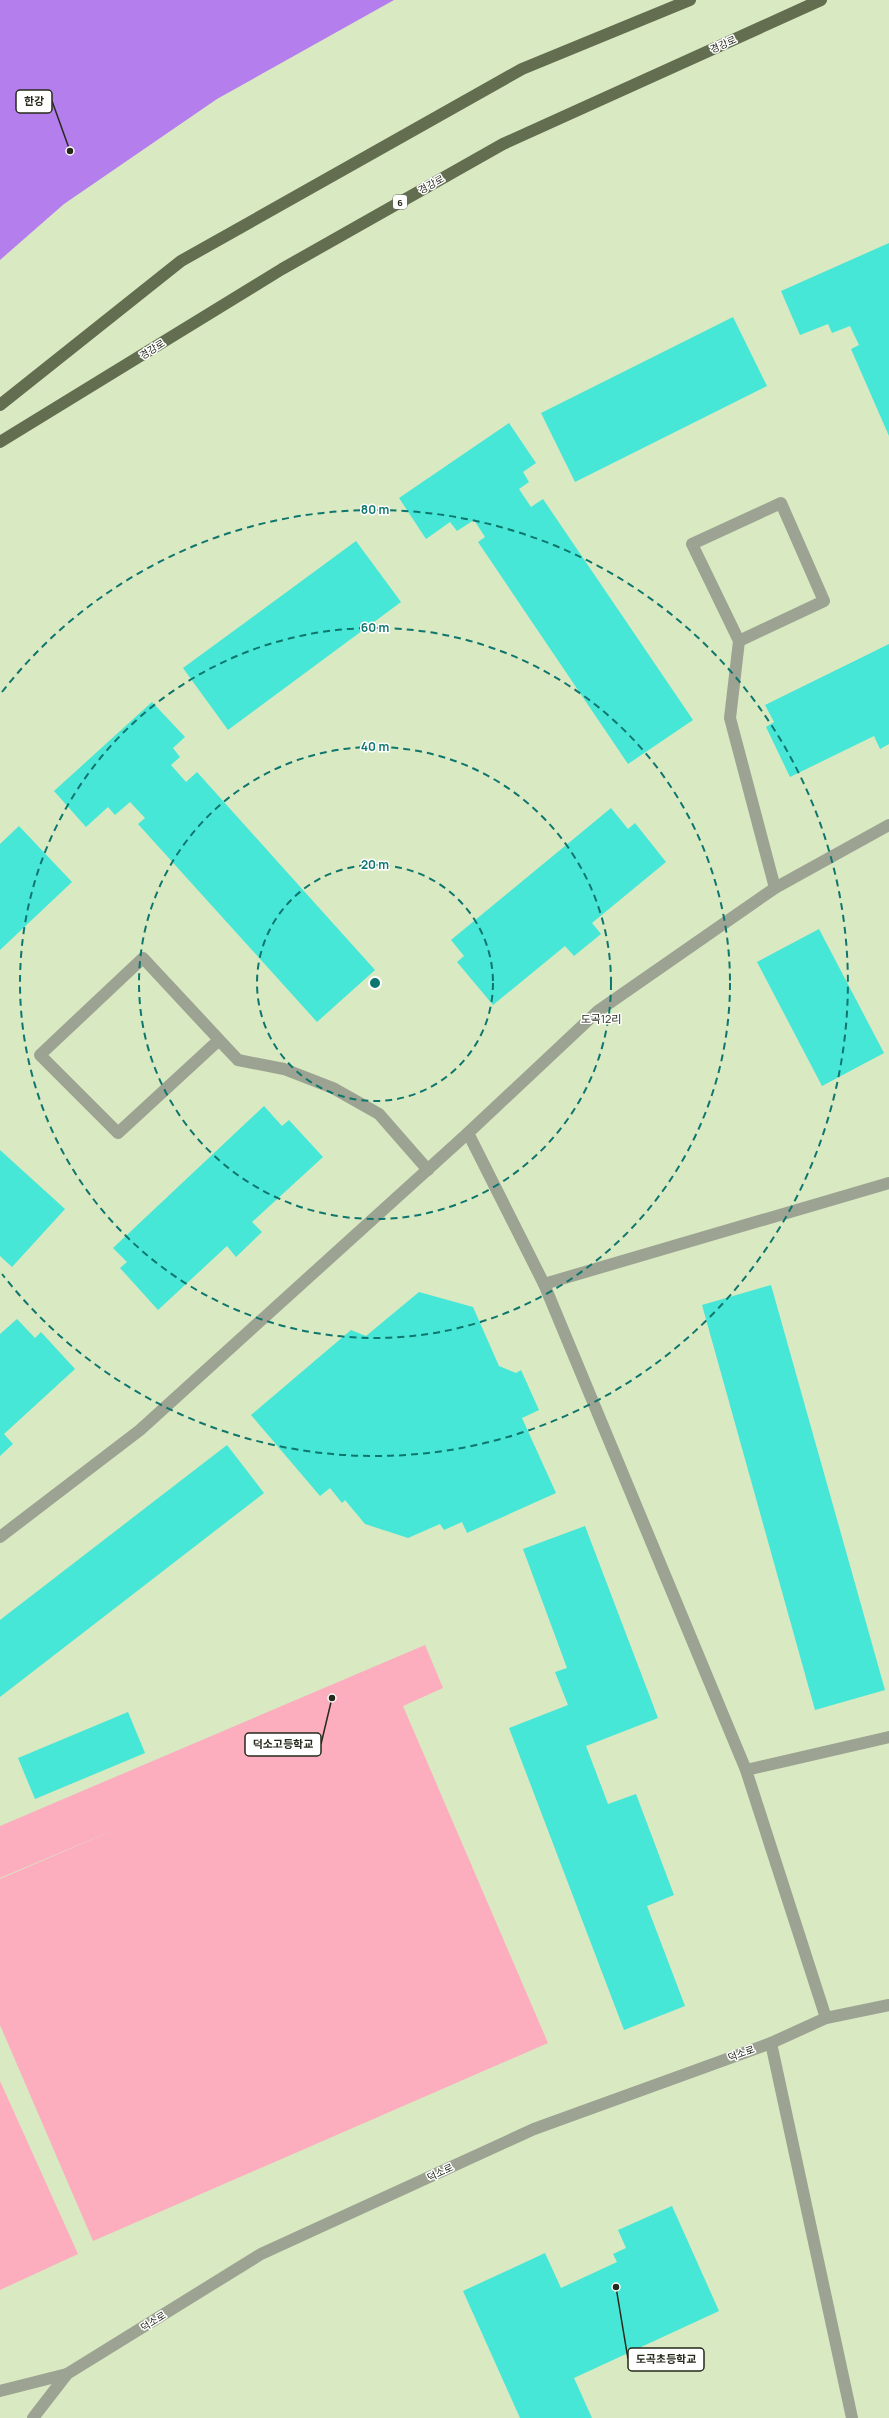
<svg xmlns="http://www.w3.org/2000/svg" width="889" height="2418" font-family="Manrope,'Noto Sans KR',sans-serif">
<style>
.green{fill:#fcaebf}
.water{fill:#b57eed}
.building{fill:#46e7d7}
.lines{fill:none;stroke-linecap:round;stroke-linejoin:round}
.lane{stroke:#9ca392;stroke-width:12}
.street{stroke:#9ca392;stroke-width:12}
.primary{stroke:#636e51;stroke-width:12}
.primary-bridge{stroke:#636e51;stroke-width:12}
.ring{fill:none;stroke:#0f766e;stroke-width:2;stroke-dasharray:7 5}
.labels{text-anchor:middle;dominant-baseline:central;stroke-width:3;stroke-linejoin:round;paint-order:stroke}
.shield{fill:#fff;stroke:#666a5f;stroke-width:1}
.shield-label{font-size:9px;font-weight:bold;fill:#252a1b}
.street-label{font-size:10px;fill:#252a1b;stroke:#fff}
.neighbourhood-label{font-size:11px;fill:#252a1b;stroke:#fff}
.centre{fill:#0f766e;stroke:#fff;stroke-width:2}
.ring-label{font-size:12px;text-anchor:middle;font-weight:bold;fill:#0f766e;stroke:#fff;stroke-width:3;stroke-linejoin:round;paint-order:stroke}
.leader{fill:none;stroke:#252a1b;stroke-width:1.5}
.callout-dot{fill:#252a1b;stroke:#fff;stroke-width:1.5}
.callout{fill:#fff;stroke:#252a1b;stroke-width:1.5}
.callout-label{font-size:11px;text-anchor:middle;font-weight:bold;fill:#252a1b}
</style>
<rect width="100%" height="100%" fill="#d9e9c1"/>
<g class="green">
<polygon points="425,1645 443,1688 403,1706 548,2043 93,2241 0,2025 0,1879 128,1824 0,1878 0,1826"/>
<polygon points="0,2081 78,2254 0,2290"/>
</g>
<polygon class="water" points="0,0 394,0 217,99 64,204 0,260"/>
<g class="building">
<polygon points="889,243 889,436 851,349 859,345 850,326 832,333 828,324 800,335 781,291"/>
<polygon points="733,317 767,386 575,482 541,413"/>
<polygon points="509,423 536,463 523,472 529,482 519,489 531,507 543,499 693,720 628,764 478,542 485,537 474,520 457,531 450,522 426,539 399,498"/>
<polygon points="356,541 401,602 228,730 183,668"/>
<polygon points="889,644 889,744 880,749 874,736 790,777 766,727 774,722 765,705"/>
<polygon points="152,702 185,737 173,748 180,757 171,765 186,782 197,772 375,970 317,1022 138,824 145,818 130,802 115,815 108,807 86,827 54,791"/>
<polygon points="611,808 628,829 635,823 666,862 592,923 601,934 574,956 565,946 493,1005 457,962 464,956 451,940"/>
<polygon points="19,826 72,882 0,950 0,844"/>
<polygon points="819,929 884,1053 822,1086 757,962"/>
<polygon points="264,1106 282,1126 289,1120 323,1157 252,1222 262,1232 236,1257 227,1246 158,1310 120,1268 127,1262 113,1248"/>
<polygon points="0,1150 65,1209 12,1267 0,1256"/>
<polygon points="771,1285 885,1690 815,1710 702,1305"/>
<polygon points="419,1292 473,1307 499,1366 516,1373 521,1370 539,1410 522,1418 556,1493 467,1533 462,1522 444,1530 440,1524 408,1538 365,1524 345,1500 342,1503 330,1488 320,1496 251,1415 351,1330 366,1336"/>
<polygon points="17,1319 35,1338 41,1332 75,1369 4,1434 13,1444 0,1456 0,1334"/>
<polygon points="227,1445 264,1493 0,1697 0,1620"/>
<polygon points="585,1526 658,1718 586,1746 608,1804 636,1794 674,1895 647,1906 685,2006 624,2030 509,1728 568,1705 555,1672 567,1668 523,1549"/>
<polygon points="128,1712 145,1753 35,1799 18,1758"/>
<polygon points="672,2206 719,2311 574,2378 592,2418 520,2418 463,2291 545,2253 561,2288 617,2262 613,2254 626,2248 618,2230"/>
</g>
<g class="lines">
<g class="lane">
<polyline points="739,641 824,601 781,503 692,544 739,641 730,718 775,888"/>
<polyline points="238,1060 143,958 40,1055 118,1133 219,1040 238,1060 284,1069 333,1088 379,1114 428,1170"/>
<polyline points="544,1284 468,1133 598,1011 775,888 889,825"/>
<polyline points="0,1537 140,1430 468,1133"/>
<polyline points="746,1770 889,1737"/>
<polyline points="826,2018 746,1770 544,1284 889,1183"/>
</g>
<g class="street">
<polyline points="771,2043 852,2418"/>
<polyline points="0,2391 67,2374"/>
<polyline points="33,2418 67,2374 261,2254 534,2129 771,2043 826,2018 889,2005"/>
</g>
<polyline class="primary" points="0,405 181,261 522,69 690,0"/>
<polyline class="primary-bridge" points="0,442 282,269 503,144 821,0"/>
</g>
<g class="ring">
<circle cx="375" cy="983" r="118"/>
<circle cx="375" cy="983" r="236"/>
<circle cx="375" cy="983" r="355"/>
<path d="M2 692A473 473 0 1 1 2 1274"/>
</g>
<g class="labels">
<rect class="shield" x="393" y="195" width="14" height="14" rx="3"/>
<g class="shield-label">
<text x="400" y="202">6</text>
</g>
<g class="street-label">
<text transform="translate(723 44) rotate(-24)">경강로</text>
<text transform="translate(431 184) rotate(-29)">경강로</text>
<text transform="translate(152 349) rotate(-32)">경강로</text>
<text transform="translate(741 2053) rotate(-20)">덕소로</text>
<text transform="translate(440 2172) rotate(-25)">덕소로</text>
<text transform="translate(153 2321) rotate(-32)">덕소로</text>
</g>
<g class="neighbourhood-label">
<text x="601" y="1018">도곡12리</text>
</g>
</g>
<circle cx="375" cy="983" r="6" class="centre"/>
<g class="ring-label">
<text x="375" y="514">80 m</text>
<text x="375" y="632">60 m</text>
<text x="375" y="751">40 m</text>
<text x="375" y="869">20 m</text>
</g>
<path class="leader" d="M70 151L52 101M332 1698L321 1744M616 2287L628 2359"/>
<g class="callout-dot">
<circle cx="70" cy="151" r="4"/>
<circle cx="332" cy="1698" r="4"/>
<circle cx="616" cy="2287" r="4"/>
</g>
<g class="callout">
<rect x="16" y="90" width="36" height="23" rx="4"/>
<rect x="245" y="1733" width="76" height="23" rx="4"/>
<rect x="628" y="2348" width="76" height="23" rx="4"/>
</g>
<g class="callout-label">
<text x="34" y="105">한강</text>
<text x="283" y="1748">덕소고등학교</text>
<text x="666" y="2363">도곡초등학교</text>
</g>
</svg>
